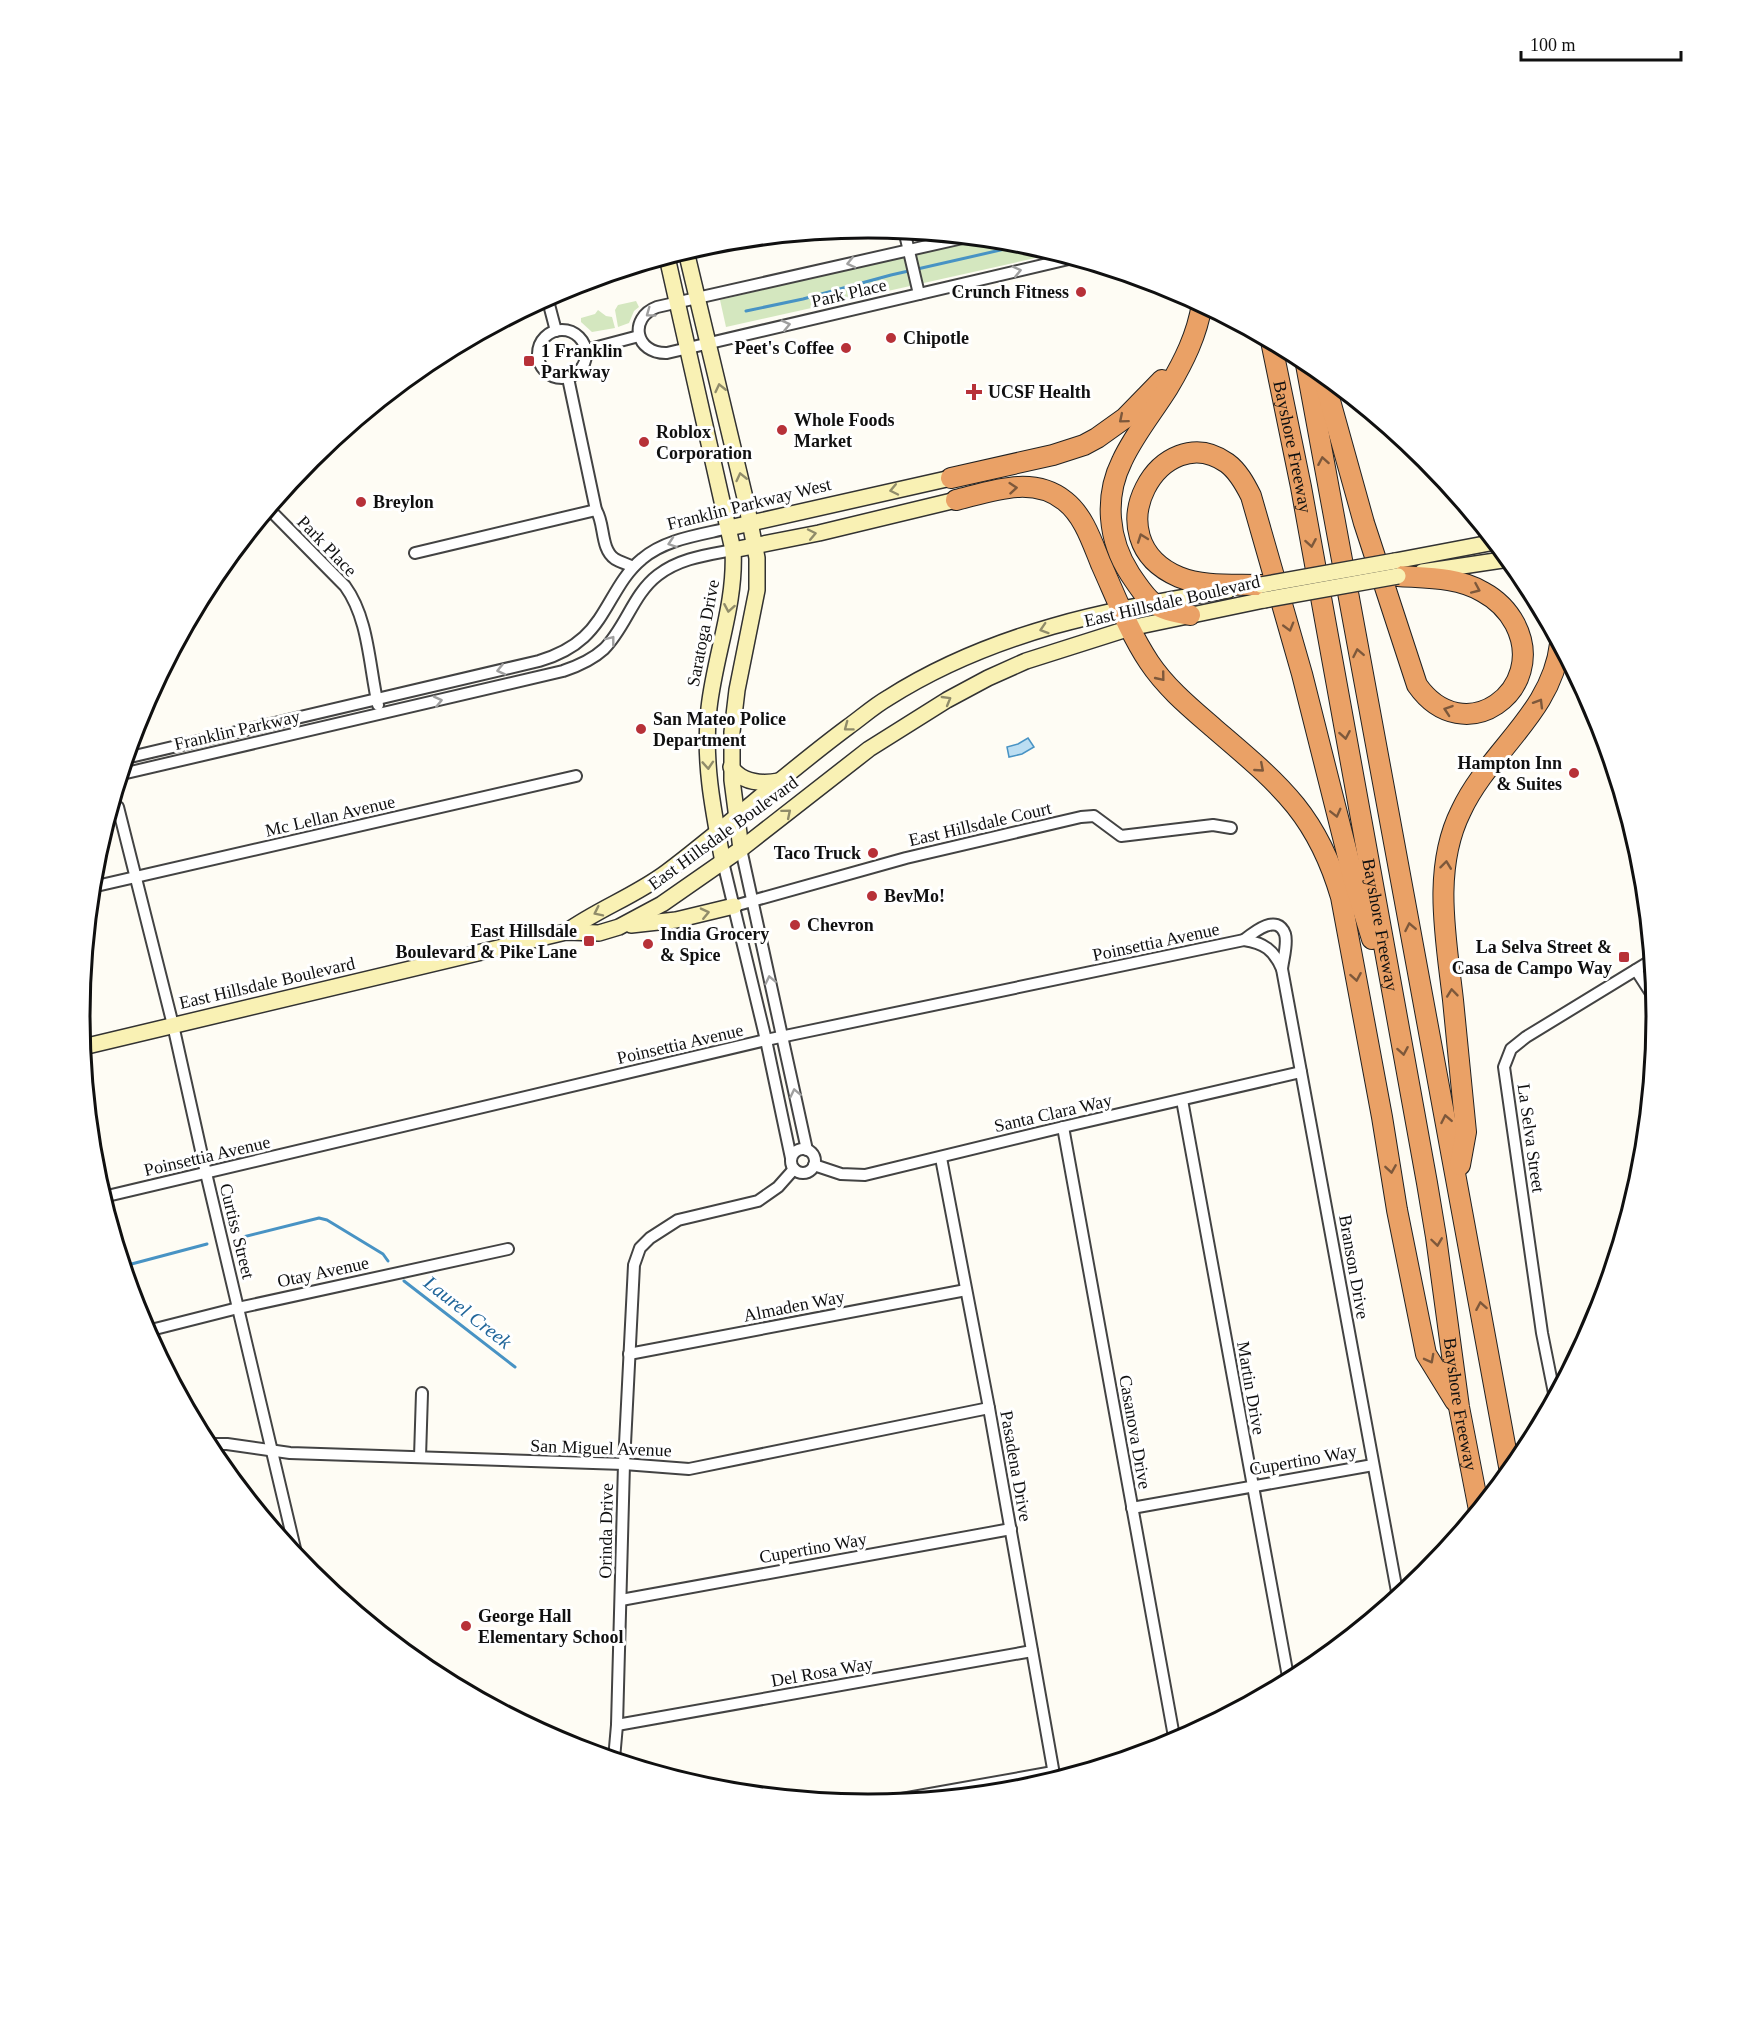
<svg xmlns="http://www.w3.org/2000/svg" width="1737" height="2032" font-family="'Times New Roman',serif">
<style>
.green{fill:#d4e7bf}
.water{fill:#bcdef2;stroke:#4893c4;stroke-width:1.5}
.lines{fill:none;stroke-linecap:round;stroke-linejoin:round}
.stream{stroke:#4893c4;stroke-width:3}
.street-casing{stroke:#434343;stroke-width:14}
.secondary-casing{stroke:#323232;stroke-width:18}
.highway-casing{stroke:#212121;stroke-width:22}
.street{stroke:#fff;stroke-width:10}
.secondary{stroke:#f9f1b4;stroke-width:15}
.highway{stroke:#eaa166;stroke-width:20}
.secondary-bridge-casing{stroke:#323232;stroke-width:18;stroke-linecap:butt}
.secondary-bridge{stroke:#f9f1b4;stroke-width:15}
.oneway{stroke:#9f9f9f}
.oneway2{stroke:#908c6a}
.oneway3{stroke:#7d583b}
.poi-dot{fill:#b73138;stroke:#fff;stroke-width:2}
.labels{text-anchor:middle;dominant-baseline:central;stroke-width:6;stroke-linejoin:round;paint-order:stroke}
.poi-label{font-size:18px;font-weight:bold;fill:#101010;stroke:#fff;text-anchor:start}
.street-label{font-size:18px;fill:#101010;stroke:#fff}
.water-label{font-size:20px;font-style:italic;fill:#21669a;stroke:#fff}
.rim{fill:none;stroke:#101010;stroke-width:3}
</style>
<rect width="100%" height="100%" fill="#fefcf4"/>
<g class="green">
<polygon points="982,238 1023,242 1058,253 726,327 720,300"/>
<polygon points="636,301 639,307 634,311 629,323 618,327 615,310 618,305"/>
<polygon points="598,310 606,316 612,317 615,328 592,332 581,322 581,318 595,314"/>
</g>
<polygon class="water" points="1028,738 1034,747 1022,754 1009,757 1007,747 1018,744"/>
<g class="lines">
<g class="stream">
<polyline points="746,311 803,299 891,275 1027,244"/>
<polyline points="239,1238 319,1218 327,1220 383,1254 388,1261"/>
<polyline points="124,1266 207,1244"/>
<polyline points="404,1281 515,1367"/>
</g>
<g class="street-casing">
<g id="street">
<polyline points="904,230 919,294"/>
<path d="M967 237 657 307C628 318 635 354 667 353L1073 258"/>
<polyline points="547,297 556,331"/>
<circle cx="562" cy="354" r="24"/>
<polyline points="586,350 639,336"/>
<path d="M568 378 596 510C605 523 600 549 615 559 620 562 627 564 633 567"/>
<path d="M269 509 345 586C369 619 369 666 378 705"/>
<polyline points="415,553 596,510"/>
<path d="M126 758 539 661C556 656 571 649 584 637 608 615 616 580 642 559 665 539 700 535 729 528"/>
<path d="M122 774 563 671C578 666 592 660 604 649 626 627 633 594 658 575 680 558 707 555 733 550"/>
<polyline points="118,807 173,1025 206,1173 297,1557"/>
<polyline points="741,849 807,1150"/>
<polyline points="723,862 766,1040 791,1158"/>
<polyline points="92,887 576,776"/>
<polyline points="734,906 906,858 1081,817 1094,816 1121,836 1213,825 1231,828"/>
<path d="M1244 940C1254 932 1277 913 1285 934 1288 944 1283 959 1282 969"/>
<polyline points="1636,970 1656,1001"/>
<polyline points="1182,1100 1289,1682"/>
<polyline points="1063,1127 1175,1742"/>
<circle cx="803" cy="1161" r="12"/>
<polyline points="941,1158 989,1408 1055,1780"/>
<polyline points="814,1165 841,1174 865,1175 1063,1127 1301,1072"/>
<path d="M103 1197 766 1040 1244 940C1264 943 1274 950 1282 969L1398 1597"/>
<polyline points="147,1331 238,1308 508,1249"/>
<polyline points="629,1354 966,1290"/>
<polyline points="1555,1398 1542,1333 1504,1067 1511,1049 1526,1037 1652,960"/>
<polyline points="207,1444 227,1444 290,1453 624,1464 689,1469 989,1408"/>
<polyline points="420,1457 422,1393"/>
<polyline points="1132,1508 1373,1465"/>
<polyline points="621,1600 1011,1529"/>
<polyline points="617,1725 1032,1651"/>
<polyline points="614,1759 617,1725 624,1464 634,1265 640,1248 650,1238 678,1220 758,1201 778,1187 794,1169"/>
<polyline points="868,1805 1053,1772"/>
</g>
</g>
<g class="secondary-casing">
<g id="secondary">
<polyline points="686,251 746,502 757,558 757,590 737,690 732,732 732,780 741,849"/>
<path d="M667 257 733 550C736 604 715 654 709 708 703 760 713 810 723 862"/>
<polyline points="729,528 951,478"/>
<polyline points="733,550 819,533 956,500"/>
<polyline points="1395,561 1495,542"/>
<polyline points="1422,572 1509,559"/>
<path d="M731 767C742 783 762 784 779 781"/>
<polyline points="631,925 676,920 734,906"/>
<path d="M566 932C598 909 635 896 667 872 729 825 786 773 848 727 862 717 874 706 888 698 992 632 1109 609 1228 590"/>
<polyline points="83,1047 566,932 599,933 619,927 662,904 741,849 869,749 947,700 988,678 1026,661 1130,628 1264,600"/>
</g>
</g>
<g class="highway-casing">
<g id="highway">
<path id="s1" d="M1271 341 1301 487 1427 1183 1436 1237 1459 1407 1479 1510"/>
<polyline points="1305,359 1510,1472"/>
<path d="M1322 372 1364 523 1417 685C1464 752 1549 690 1515 624 1508 611 1496 599 1483 592 1458 577 1426 578 1398 576"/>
<polyline points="951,478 1053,455 1084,445 1097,438 1125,418 1162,380"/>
<path d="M956 500C992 491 1033 475 1065 501 1084 516 1092 542 1101 564 1116 597 1129 632 1149 662 1167 689 1192 709 1216 730 1279 784 1317 814 1341 897L1382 1117 1397 1210 1426 1354 1455 1401"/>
<path d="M1261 585C1235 584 1203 587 1179 577 1090 539 1162 416 1227 463 1238 471 1245 484 1251 496L1302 674 1353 877 1372 939"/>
<path d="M1190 615C1154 609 1150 604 1130 574 1108 540 1104 497 1122 461 1134 435 1153 412 1168 388 1184 361 1197 335 1202 304"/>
<path d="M1460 1165 1466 1132C1462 1088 1457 1044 1453 1000 1446 938 1432 869 1461 811 1489 751 1552 713 1560 644"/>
</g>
</g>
<use href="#street" class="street"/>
<use href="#secondary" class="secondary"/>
<use href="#highway" class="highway"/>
<g class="secondary-bridge-casing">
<g id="secondary-bridge">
<polyline points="1261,585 1395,561"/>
<polyline points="1264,600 1398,576"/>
</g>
</g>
<use href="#secondary-bridge" class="secondary-bridge"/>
</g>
<defs><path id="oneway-chevron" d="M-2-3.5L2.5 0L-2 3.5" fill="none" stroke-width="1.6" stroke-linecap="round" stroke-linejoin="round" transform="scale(1.5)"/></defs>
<g class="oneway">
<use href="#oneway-chevron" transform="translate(851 263) rotate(167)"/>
<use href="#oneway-chevron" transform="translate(1017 271) rotate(-13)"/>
<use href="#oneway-chevron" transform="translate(650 313) rotate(144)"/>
<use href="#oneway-chevron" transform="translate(786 325) rotate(-13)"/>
<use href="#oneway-chevron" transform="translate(672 543) rotate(161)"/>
<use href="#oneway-chevron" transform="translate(611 640) rotate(-52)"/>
<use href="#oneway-chevron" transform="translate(501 670) rotate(167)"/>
<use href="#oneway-chevron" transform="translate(438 701) rotate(-13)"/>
<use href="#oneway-chevron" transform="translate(770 980) rotate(-102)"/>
<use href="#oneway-chevron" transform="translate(795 1093) rotate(-102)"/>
</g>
<g class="oneway2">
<use href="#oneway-chevron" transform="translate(720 388) rotate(-103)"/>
<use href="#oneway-chevron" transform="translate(741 477) rotate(-103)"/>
<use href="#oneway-chevron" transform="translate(894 490) rotate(168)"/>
<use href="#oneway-chevron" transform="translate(812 534) rotate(-12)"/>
<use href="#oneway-chevron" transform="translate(729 608) rotate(100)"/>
<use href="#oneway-chevron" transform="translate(1044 629) rotate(162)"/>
<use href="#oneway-chevron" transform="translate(947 700) rotate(-30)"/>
<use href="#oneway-chevron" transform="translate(848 727) rotate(143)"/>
<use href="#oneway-chevron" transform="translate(708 765) rotate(86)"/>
<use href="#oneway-chevron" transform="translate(787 813) rotate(-40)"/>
<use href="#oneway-chevron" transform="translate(598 912) rotate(154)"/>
<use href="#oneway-chevron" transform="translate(705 913) rotate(-13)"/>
</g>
<g class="oneway3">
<use href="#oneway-chevron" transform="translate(1123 419) rotate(140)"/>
<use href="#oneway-chevron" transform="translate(1323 461) rotate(-100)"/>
<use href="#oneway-chevron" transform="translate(1013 488) rotate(-5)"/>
<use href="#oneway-chevron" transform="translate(1142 538) rotate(-110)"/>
<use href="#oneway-chevron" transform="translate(1311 543) rotate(80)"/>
<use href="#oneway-chevron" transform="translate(1476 589) rotate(24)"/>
<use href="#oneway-chevron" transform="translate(1289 627) rotate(74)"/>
<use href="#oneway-chevron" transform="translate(1358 653) rotate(-101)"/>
<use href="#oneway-chevron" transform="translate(1161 677) rotate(51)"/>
<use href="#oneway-chevron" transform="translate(1539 703) rotate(-59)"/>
<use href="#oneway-chevron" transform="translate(1448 710) rotate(-161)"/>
<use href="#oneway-chevron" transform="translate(1345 735) rotate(80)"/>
<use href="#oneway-chevron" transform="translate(1260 768) rotate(41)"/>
<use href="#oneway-chevron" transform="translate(1336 813) rotate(76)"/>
<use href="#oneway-chevron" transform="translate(1446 865) rotate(-83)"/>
<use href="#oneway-chevron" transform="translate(1410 927) rotate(-101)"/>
<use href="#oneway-chevron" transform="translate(1356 977) rotate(80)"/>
<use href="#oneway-chevron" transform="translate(1452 993) rotate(-96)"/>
<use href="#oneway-chevron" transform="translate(1403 1051) rotate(80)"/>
<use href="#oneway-chevron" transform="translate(1446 1119) rotate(-101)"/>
<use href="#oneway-chevron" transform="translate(1391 1169) rotate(81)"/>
<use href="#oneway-chevron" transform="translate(1437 1242) rotate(82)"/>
<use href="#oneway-chevron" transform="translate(1481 1306) rotate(-100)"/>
<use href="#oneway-chevron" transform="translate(1430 1359) rotate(62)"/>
</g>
<g class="poi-dot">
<circle cx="1081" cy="292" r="6"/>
<circle cx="891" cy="338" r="6"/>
<circle cx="846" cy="348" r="6"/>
<rect x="523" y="355" width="12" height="12" rx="3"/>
<path d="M971 383h6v6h6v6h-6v6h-6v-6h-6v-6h6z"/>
<circle cx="782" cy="430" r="6"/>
<circle cx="644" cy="442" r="6"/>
<circle cx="361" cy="502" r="6"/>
<circle cx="641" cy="729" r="6"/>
<circle cx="1574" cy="773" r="6"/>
<circle cx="873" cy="853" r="6"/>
<circle cx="872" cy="896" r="6"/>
<circle cx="795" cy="925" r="6"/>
<rect x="583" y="935" width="12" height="12" rx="3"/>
<circle cx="648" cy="944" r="6"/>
<rect x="1618" y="951" width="12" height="12" rx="3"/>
<circle cx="466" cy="1626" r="6"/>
</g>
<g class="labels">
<g class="poi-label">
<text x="1069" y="292" text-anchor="end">Crunch Fitness</text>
<text x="903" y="338">Chipotle</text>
<text x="834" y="348" text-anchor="end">Peet's Coffee</text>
<text x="541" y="351">1 Franklin<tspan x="541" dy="21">Parkway</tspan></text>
<text x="988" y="392">UCSF Health</text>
<text x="794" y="420">Whole Foods<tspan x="794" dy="21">Market</tspan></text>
<text x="656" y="432">Roblox<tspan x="656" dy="21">Corporation</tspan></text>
<text x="373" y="502">Breylon</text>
<text x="653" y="719">San Mateo Police<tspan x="653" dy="21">Department</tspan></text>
<text x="1562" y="763" text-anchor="end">Hampton Inn<tspan x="1562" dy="21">&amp; Suites</tspan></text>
<text x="861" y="853" text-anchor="end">Taco Truck</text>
<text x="884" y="896">BevMo!</text>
<text x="807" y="925">Chevron</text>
<text x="577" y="931" text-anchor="end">East Hillsdale<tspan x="577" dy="21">Boulevard &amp; Pike Lane</tspan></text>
<text x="660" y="934">India Grocery<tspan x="660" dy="21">&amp; Spice</tspan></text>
<text x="1612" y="947" text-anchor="end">La Selva Street &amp;<tspan x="1612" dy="21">Casa de Campo Way</tspan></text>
<text x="478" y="1616">George Hall<tspan x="478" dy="21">Elementary School</tspan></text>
</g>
<g class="street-label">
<text transform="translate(849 293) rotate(-13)">Park Place</text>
<text stroke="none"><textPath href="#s1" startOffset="108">Bayshore Freeway</textPath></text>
<text transform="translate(749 504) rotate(-14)">Franklin Parkway West</text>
<text transform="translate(327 546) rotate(46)">Park Place</text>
<text transform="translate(1172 601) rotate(-13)">East Hillsdale Boulevard</text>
<text transform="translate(703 633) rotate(-79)">Saratoga Drive</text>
<text transform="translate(237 730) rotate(-13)">Franklin Parkway</text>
<text transform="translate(330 816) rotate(-13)">Mc Lellan Avenue</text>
<text transform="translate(980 824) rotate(-13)">East Hillsdale Court</text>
<text transform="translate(723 833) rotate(-36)">East Hillsdale Boulevard</text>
<text stroke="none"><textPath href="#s1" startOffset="594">Bayshore Freeway</textPath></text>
<text transform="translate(1156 942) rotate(-12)">Poinsettia Avenue</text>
<text transform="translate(267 983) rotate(-13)">East Hillsdale Boulevard</text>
<text transform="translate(680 1044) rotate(-13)">Poinsettia Avenue</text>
<text transform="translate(1053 1113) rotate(-13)">Santa Clara Way</text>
<text transform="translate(1531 1138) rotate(82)">La Selva Street</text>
<text transform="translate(207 1156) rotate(-13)">Poinsettia Avenue</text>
<text transform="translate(237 1231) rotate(76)">Curtiss Street</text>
<text transform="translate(1354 1267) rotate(80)">Branson Drive</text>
<text transform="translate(323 1272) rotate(-12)">Otay Avenue</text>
<text transform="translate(794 1306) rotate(-11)">Almaden Way</text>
<text transform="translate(1251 1388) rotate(80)">Martin Drive</text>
<text stroke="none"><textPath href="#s1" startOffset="1080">Bayshore Freeway</textPath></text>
<text transform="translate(1135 1432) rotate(80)">Casanova Drive</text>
<text transform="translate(601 1448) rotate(2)">San Miguel Avenue</text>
<text transform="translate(1303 1460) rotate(-10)">Cupertino Way</text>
<text transform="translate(1016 1466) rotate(80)">Pasadena Drive</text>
<text transform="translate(606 1531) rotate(-89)">Orinda Drive</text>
<text transform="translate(813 1548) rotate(-10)">Cupertino Way</text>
<text transform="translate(822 1672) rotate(-10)">Del Rosa Way</text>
</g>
<g class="water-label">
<text transform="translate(468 1312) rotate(38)">Laurel Creek</text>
</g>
</g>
<path d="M0 0H1737V2032H0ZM90 1016a778 778 0 1 1 1556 0a778 778 0 1 1-1556 0Z" fill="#fff" fill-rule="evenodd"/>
<path class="rim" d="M90 1016a778 778 0 1 1 1556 0a778 778 0 1 1-1556 0Z"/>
<path d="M1521 51v9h160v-9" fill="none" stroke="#101010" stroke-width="3"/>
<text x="1530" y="51" font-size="18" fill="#101010" stroke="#ffffff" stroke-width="4.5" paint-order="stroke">100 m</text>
</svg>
